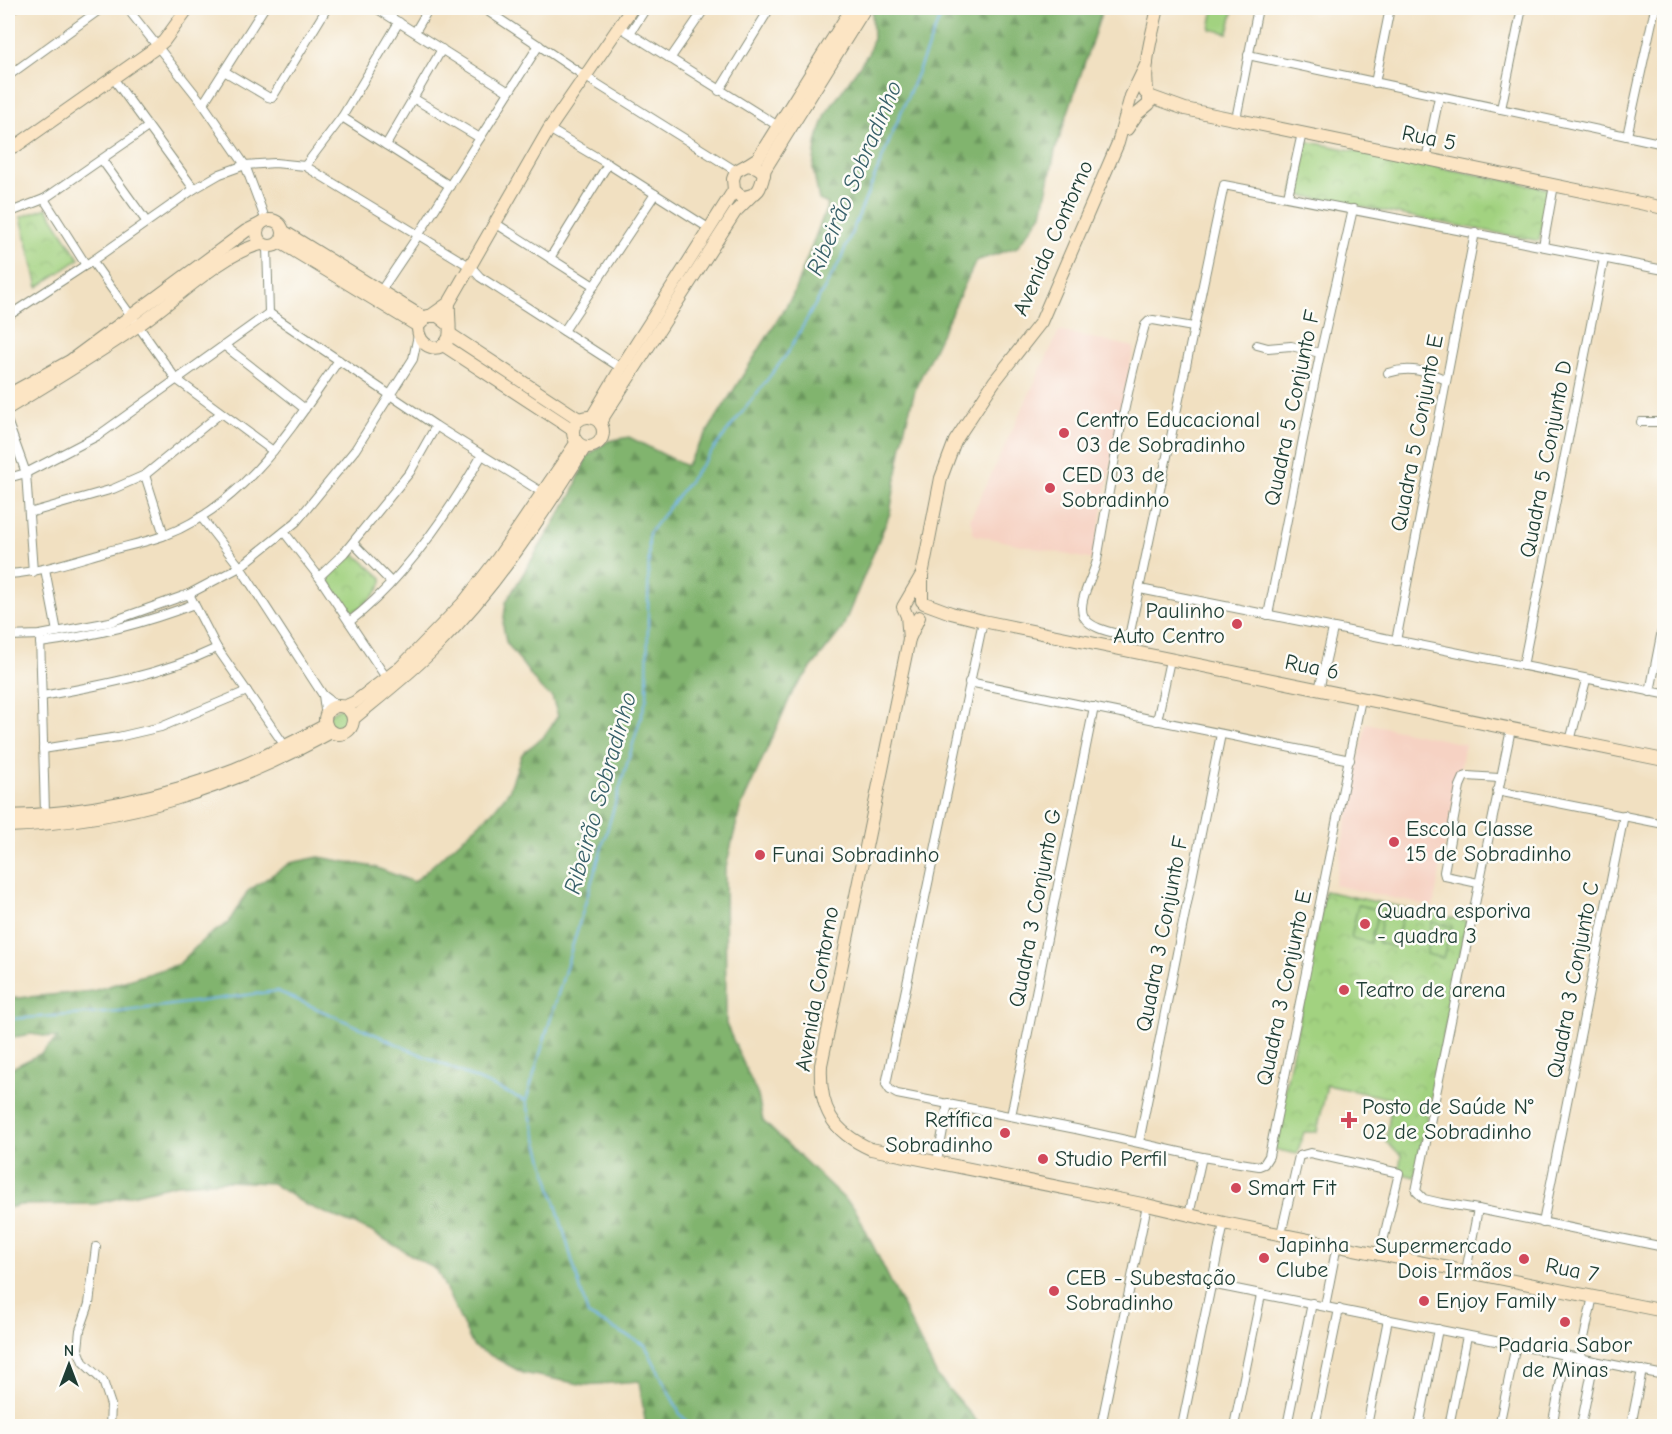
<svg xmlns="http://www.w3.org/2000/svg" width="1672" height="1434" font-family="'Comic Neue',sans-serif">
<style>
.built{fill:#f6d2c3}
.forest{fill:url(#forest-firs);stroke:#507851;stroke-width:1.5}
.park{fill:url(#park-crowns);stroke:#60885a;stroke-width:1.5}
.garden{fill:#a2d280;stroke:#60885a;stroke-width:1.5}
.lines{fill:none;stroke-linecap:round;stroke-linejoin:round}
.stream{stroke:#6fb3e5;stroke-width:2}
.street-casing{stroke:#888e7a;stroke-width:10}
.secondary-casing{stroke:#888e7a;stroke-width:14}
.street{stroke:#fff;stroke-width:8}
.secondary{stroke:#fce5c4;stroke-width:12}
.poi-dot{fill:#d1495b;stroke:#fdfcf7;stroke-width:2}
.labels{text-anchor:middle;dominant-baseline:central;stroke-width:5;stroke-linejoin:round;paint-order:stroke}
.street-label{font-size:22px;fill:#1f3d34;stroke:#fdfcf7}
.poi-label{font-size:22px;fill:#1f3d34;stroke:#fdfcf7;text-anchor:start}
.water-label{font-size:24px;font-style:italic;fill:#376069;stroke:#fdfcf7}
</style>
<defs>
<pattern id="forest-firs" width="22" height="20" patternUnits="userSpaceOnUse" patternTransform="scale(1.5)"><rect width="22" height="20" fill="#81b46e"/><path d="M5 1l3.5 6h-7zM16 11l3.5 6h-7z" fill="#69945b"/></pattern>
<pattern id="park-crowns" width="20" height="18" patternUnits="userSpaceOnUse" patternTransform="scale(1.5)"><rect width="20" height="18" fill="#a2d280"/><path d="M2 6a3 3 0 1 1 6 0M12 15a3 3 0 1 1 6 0" fill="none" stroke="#8bb56f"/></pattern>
</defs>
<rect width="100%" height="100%" fill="#fdfcf7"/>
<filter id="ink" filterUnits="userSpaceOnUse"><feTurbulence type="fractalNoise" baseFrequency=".0167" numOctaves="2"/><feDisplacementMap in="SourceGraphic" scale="12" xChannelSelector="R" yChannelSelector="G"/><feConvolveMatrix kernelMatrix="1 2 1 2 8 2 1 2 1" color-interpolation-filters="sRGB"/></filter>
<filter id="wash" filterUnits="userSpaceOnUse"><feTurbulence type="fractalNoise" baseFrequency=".008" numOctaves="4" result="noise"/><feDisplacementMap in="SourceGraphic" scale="24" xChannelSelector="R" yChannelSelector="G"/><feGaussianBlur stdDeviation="1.35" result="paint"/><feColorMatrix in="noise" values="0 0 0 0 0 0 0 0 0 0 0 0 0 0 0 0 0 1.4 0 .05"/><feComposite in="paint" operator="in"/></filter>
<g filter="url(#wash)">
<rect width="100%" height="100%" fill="#f1e0c1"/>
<g class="built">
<polygon points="1059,331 1134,347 1093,560 974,535 970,519"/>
<polygon points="1366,723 1465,744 1433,907 1334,885"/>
</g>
<polygon class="forest" points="872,8 1103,8 1055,151 1042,214 1017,247 976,261 916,387 905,427 890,513 842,629 793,691 740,809 725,871 726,1024 758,1096 763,1121 855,1209 937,1376 981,1426 646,1426 639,1381 585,1385 523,1373 473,1346 437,1270 370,1231 306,1205 272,1183 225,1181 176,1184 95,1204 20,1205 8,1208 8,1070 42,1053 57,1038 31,1034 8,1038 8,999 93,991 179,964 205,938 228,923 248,891 290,863 319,857 374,867 414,882 492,812 509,791 522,754 544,736 558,716 552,697 541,689 506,642 503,625 506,602 572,494 587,456 608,441 629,437 686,466 792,297 828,204 819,200 813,168 817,139 827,112 868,54 873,40"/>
<g class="park">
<polygon points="1305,141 1550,189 1539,241 1293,194"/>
<polygon points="47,208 79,259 38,287 21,217"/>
<path d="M355 554 382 578C384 589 359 613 348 612L328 581C329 569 344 556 355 554Z"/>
<polygon points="340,708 350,711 352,721 346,730 334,732 327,718 332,712"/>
<polygon points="1325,891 1467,921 1415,1177 1399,1173 1401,1155 1386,1142 1392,1099 1327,1085 1317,1132 1304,1132 1297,1154 1273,1149"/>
</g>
<g class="garden">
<polygon points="1214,8 1234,8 1228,33 1210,29"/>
<polygon points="1358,905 1379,910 1370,943 1351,938"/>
<polygon points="1383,910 1403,913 1395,947 1378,943"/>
<polygon points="1432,922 1452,927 1443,958 1426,954"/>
</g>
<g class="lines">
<g class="stream">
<polyline points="8,1019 119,1012 277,991 526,1101"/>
<polyline points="691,1426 680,1414 645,1345 588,1315 526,1101 647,697 649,533 787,354 840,261 944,8"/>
</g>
</g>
</g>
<g filter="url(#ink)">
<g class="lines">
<g class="street-casing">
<g id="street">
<polyline points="127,8 203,104 245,165 266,221"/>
<polyline points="376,8 509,92"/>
<polyline points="483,8 586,77 736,171"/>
<polyline points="8,11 14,8"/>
<polyline points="620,27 778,126"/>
<polyline points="415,32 429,8"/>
<polyline points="630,33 646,8"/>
<polyline points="1248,55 1664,144"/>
<polyline points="670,59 705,8"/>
<polyline points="224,71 268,97 272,98 327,8"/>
<polyline points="8,76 102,8"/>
<polyline points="113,78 194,189"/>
<polyline points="1375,83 1390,8"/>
<polyline points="719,91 770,8"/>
<polyline points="413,98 480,138"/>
<polyline points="203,104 264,8"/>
<polyline points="1501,109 1522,8"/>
<polyline points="342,117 450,186"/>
<polyline points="1236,119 1258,8"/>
<polyline points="549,129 608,164 710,229"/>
<polyline points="8,130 16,146"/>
<polyline points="1627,136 1655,8"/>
<polyline points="386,145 442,49"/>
<polyline points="1426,159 1439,97"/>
<polyline points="102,160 146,221"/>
<polyline points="305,166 342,117 399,22"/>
<polyline points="1288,196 1302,133"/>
<polyline points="44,199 86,265"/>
<polyline points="8,213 44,199 148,127"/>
<polyline points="495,223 594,286"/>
<polyline points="1543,246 1554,185"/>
<polyline points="267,247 269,313"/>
<polyline points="550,258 608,164"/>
<polyline points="92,261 176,379 273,451"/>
<polyline points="380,292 419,234 539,45"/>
<polyline points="269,313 436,426 543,493"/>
<polyline points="8,316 92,261 194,189 220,174 245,165 275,163 305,166 471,267 480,277 621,368"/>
<polyline points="564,331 655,194"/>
<polyline points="1257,345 1268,348 1291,346 1320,353"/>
<polyline points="225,346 305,409"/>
<path d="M1388 373C1409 366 1427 371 1446 380"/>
<polyline points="1641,422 1664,422"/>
<polyline points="8,423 26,473 33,572"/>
<polyline points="145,475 164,535"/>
<polyline points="8,478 26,473 99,435 269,313"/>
<polyline points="29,513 113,489 145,475 221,413"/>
<polyline points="201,517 240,567 323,695 326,717"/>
<polyline points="284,532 319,577 387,679"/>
<polyline points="353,543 391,582"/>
<polyline points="45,569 57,632"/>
<path d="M8 574C40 572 70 562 101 553 122 547 143 543 163 536 244 506 292 427 339 360"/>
<polyline points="319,577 344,553 410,472 436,426"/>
<polyline points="1140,589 1664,694"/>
<polyline points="189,594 217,648 285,746"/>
<polyline points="1268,615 1319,359 1353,209"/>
<polyline points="983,621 886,1084 890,1090 897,1094 1076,1129 1202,1157"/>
<path d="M349 622C403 581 448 514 482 455"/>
<polyline points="40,635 45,813"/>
<polyline points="8,636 40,635 110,622 189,594 240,567 296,522 355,450 413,359 418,335"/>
<path d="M1129 637C1117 633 1091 630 1084 617 1076 603 1094 575 1097 560 1111 481 1123 402 1145 325L1149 321 1153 320 1193 327"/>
<polyline points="1396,641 1475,232"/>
<path d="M40 643C93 636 143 624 194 604"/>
<polyline points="1126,651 1224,185 1664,270"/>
<polyline points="1523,666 1604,259"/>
<polyline points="969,682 1350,760"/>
<polyline points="1319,690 1333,629"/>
<polyline points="1650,692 1664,620"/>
<polyline points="323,695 339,707"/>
<path d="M42 696C103 685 160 675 217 648"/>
<polyline points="1157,721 1170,660"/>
<polyline points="1511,729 1416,1191 1424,1199 1441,1203 1478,1209 1664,1247"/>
<polyline points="1570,741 1586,680"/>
<polyline points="43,749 118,737 161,727 247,691"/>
<polyline points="1497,791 1664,824"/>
<polyline points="1478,883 1445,876 1444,872 1460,786 1464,777 1467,776 1499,778"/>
<polyline points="1011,1116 1094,707"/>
<polyline points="1139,1142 1221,734"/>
<polyline points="937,1162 948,1103"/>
<polyline points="1189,1215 1202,1157 1259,1166 1264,1164 1269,1156 1361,699"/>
<polyline points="1543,1223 1624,815"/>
<polyline points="1281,1234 1299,1156 1310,1153 1399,1173 1380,1254"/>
<polyline points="96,1247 89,1304 80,1330 78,1349 83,1362 103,1381 111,1405 110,1426"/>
<polyline points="1466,1271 1478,1209"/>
<polyline points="1211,1284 1664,1375"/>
<polyline points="1325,1306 1337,1245"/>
<polyline points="1580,1357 1593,1296"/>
<polyline points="1101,1426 1147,1205"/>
<polyline points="1182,1426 1224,1223"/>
<polyline points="1234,1426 1261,1295"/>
<polyline points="1287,1426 1312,1303"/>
<polyline points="1315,1426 1339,1309"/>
<polyline points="1367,1426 1388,1319"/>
<polyline points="1419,1426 1438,1329"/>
<polyline points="1449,1426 1467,1336"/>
<polyline points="1499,1426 1516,1345"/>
<polyline points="1552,1426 1566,1355"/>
<polyline points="1581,1426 1594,1361"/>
<polyline points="1631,1426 1642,1370"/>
</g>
</g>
<g class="secondary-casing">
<g id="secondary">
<path d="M1148 95C1142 66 1152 35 1158 8"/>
<polyline points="1149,96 1185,109 1664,208"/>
<polyline points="1127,129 1137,114 1149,104 1149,96 1145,92"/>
<polyline points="8,148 16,146 157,47 164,41 188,8"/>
<polyline points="747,165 758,158 852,8"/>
<path d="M764 175C761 167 754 166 747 165L736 171 733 179 734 190 741 197C761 196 761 186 765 169L865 8"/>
<circle cx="270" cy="233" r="13"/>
<polyline points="283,231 424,318"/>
<polyline points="280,242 418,326"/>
<polyline points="432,315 449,303 549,129 632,8"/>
<path d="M448 324 438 316H428L418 326C417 348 442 356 449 337 451 330 448 312 449 303"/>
<polyline points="450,334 579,419"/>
<polyline points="443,345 573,430"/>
<polyline points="8,395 70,361 246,231 260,224"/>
<path d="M8 408C51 382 94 356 136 327 172 303 220 254 261 244"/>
<polyline points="592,417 621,368 734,190"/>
<circle cx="588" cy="432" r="15"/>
<polyline points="600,422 735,212 751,196"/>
<polyline points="922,601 922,575 941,478 955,441 994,382 1041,322 1118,143 1131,96 1147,63"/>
<polyline points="924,603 951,613 983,621 1664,760"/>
<path d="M919 617 909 639 821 1065C819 1108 832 1132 871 1149L1147 1205 1224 1223 1664 1311"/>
<polyline points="909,639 907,616 903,607 921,576"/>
<circle cx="339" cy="720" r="14"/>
<polyline points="344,707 355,702 401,667 464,602 498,558 577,442"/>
<path d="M354 718C382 695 412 672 437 646 496 587 541 517 585 447"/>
<path d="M8 816C84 814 164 797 235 769 266 756 296 741 326 725"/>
<path d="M8 826C128 821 226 790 331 732"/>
</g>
</g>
<use href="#street" class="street"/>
<use href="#secondary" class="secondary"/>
</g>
</g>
<g class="poi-dot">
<circle cx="1064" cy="433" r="6"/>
<circle cx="1050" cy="488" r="6"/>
<circle cx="1237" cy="624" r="6"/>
<circle cx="1394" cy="842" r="6"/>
<circle cx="760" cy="855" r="6"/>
<circle cx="1365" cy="924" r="6"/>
<circle cx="1344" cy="990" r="6"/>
<path d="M1346 1111h6v6h6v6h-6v6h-6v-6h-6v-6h6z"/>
<circle cx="1005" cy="1133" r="6"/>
<circle cx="1043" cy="1159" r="6"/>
<circle cx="1236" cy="1188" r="6"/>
<circle cx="1264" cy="1258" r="6"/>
<circle cx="1524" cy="1259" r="6"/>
<circle cx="1054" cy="1291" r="6"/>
<circle cx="1424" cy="1301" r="6"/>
<circle cx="1565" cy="1322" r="6"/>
</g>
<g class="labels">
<g class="street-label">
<text transform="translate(1429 138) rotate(12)">Rua 5</text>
<text transform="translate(1053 238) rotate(-66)">Avenida Contorno</text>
<text transform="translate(1292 408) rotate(-78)">Quadra 5 Conjunto F</text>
<text transform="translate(1417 433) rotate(-79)">Quadra 5 Conjunto E</text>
<text transform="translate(1546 459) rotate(-79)">Quadra 5 Conjunto D</text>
<text transform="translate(1312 667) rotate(12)">Rua 6</text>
<text transform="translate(1035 908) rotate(-79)">Quadra 3 Conjunto G</text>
<text transform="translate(1162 934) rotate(-79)">Quadra 3 Conjunto F</text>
<text transform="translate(1573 980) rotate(-79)">Quadra 3 Conjunto C</text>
<text transform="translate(1284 988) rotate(-78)">Quadra 3 Conjunto E</text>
<text transform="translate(817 989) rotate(-80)">Avenida Contorno</text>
<text transform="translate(1572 1270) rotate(11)">Rua 7</text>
</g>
<g class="poi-label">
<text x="1076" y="420">Centro Educacional<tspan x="1076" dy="25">03 de Sobradinho</tspan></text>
<text x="1062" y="475">CED 03 de<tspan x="1062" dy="25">Sobradinho</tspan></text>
<text x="1225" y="611" text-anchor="end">Paulinho<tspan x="1225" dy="25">Auto Centro</tspan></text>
<text x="1406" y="829">Escola Classe<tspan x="1406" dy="25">15 de Sobradinho</tspan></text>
<text x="772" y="855">Funai Sobradinho</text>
<text x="1377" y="911">Quadra esporiva<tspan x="1377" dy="25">- quadra 3</tspan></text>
<text x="1356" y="990">Teatro de arena</text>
<text x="1362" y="1107">Posto de Saúde N°<tspan x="1362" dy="25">02 de Sobradinho</tspan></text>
<text x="993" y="1120" text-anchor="end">Retífica<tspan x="993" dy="25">Sobradinho</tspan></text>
<text x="1055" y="1159">Studio Perfil</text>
<text x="1248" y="1188">Smart Fit</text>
<text x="1276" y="1245">Japinha<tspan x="1276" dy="25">Clube</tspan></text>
<text x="1512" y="1246" text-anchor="end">Supermercado<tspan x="1512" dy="25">Dois Irmãos</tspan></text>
<text x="1066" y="1278">CEB - Subestação<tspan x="1066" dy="25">Sobradinho</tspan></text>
<text x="1436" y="1301">Enjoy Family</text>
<text x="1565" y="1345" text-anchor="middle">Padaria Sabor<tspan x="1565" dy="25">de Minas</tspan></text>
</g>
<g class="water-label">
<text transform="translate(854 178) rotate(-67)">Ribeirão Sobradinho</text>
<text transform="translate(600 793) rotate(-74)">Ribeirão Sobradinho</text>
</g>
</g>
<rect width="1672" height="1434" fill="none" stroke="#fdfcf7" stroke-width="30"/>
<g transform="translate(69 1365)" stroke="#fdfcf7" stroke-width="4.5" paint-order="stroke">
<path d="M0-4.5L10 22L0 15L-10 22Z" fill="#1f3d34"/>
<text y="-9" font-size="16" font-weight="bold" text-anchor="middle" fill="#1f3d34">N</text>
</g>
</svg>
